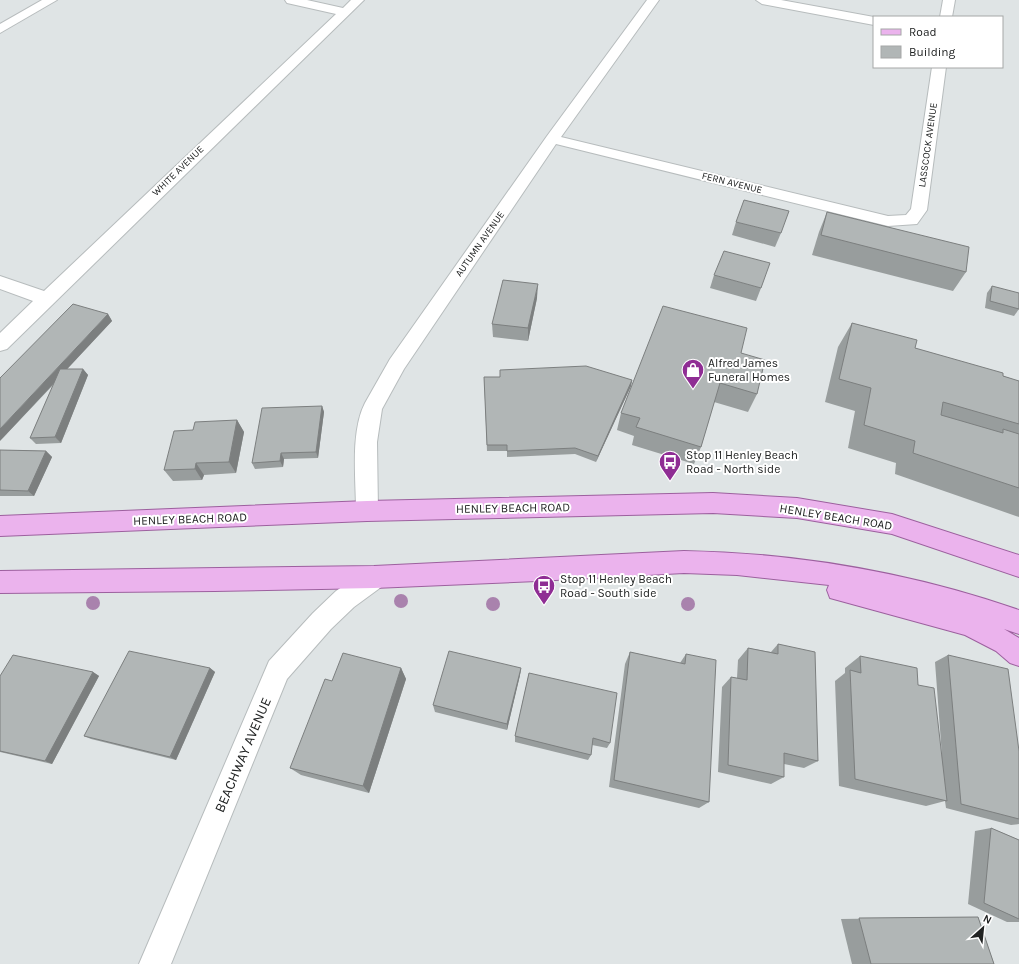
<svg xmlns="http://www.w3.org/2000/svg" width="1019" height="964" font-family="Karla,sans-serif">
<style>
.lines{fill:none;stroke-linecap:round;stroke-linejoin:round}
.minor-casing{stroke:#b7bcbd;stroke-width:2}
.major-casing{stroke:#9c609e;stroke-width:2}
.minor{fill:#fff;fill-rule:evenodd}
.major{fill:#ebb3ed;fill-rule:evenodd}
.tree{fill:#a982ad}
.wall{fill:#989d9d}
.shaded-wall{fill:#7c7f7f}
.building{fill:#b1b6b6;stroke:#7c7f7f}
.labels{text-anchor:middle;dominant-baseline:central;stroke-width:4;stroke-linejoin:round;paint-order:stroke}
.far-street-label{font-size:10px;fill:#212323;stroke:#fff}
.poi-label{font-size:12px;fill:#212323;stroke:#fff;text-anchor:start}
.street-label{font-size:12px;fill:#212323;stroke:#fff}
.near-street-label{font-size:14px;fill:#212323;stroke:#fff}
</style>
<rect width="100%" height="100%" fill="#dfe4e5"/>
<g class="lines">
<g class="minor-casing">
<g id="minor">
<polygon points="42,0 57,0 0,33 0,24"/>
<polygon points="285,0 307,0 343,8 351,0 364,0 7,349 0,351 0,333 33,301 0,289 0,276 44,291 336,14 287,3"/>
<path d="M647 0H659L561 137 888 216 906 215 911 209 932 67H946L927 210 917 224 888 226 556 144 404 369 382 409 377 442 378 511 375 518 367 521 359 518 356 511C356 479 350 432 365 403L390 359 547 136Z"/>
<polygon points="756,0 781,0 874,17 874,25 762,4"/>
<polygon points="943,0 955,0 952,17 940,17"/>
<polygon points="376,566 384,569 388,577 384,585 354,607 331,629 287,679 171,964 139,964 269,661 313,613 336,591 368,569"/>
</g>
</g>
<g class="major-casing">
<g id="major">
<polygon points="713,493 797,498 892,514 1019,555 1019,577 892,534 797,518 713,513 367,521 0,536 0,516 367,501"/>
<path d="M684 551C798 553 912 573 1019 610V634L1004 629 1019 638V666L1010 663 996 651 965 635 830 598 827 590 829 585 737 575 684 573 537 581 374 588 214 591 0 593V571L374 566Z"/>
</g>
</g>
<use href="#minor" class="minor"/>
<use href="#major" class="major"/>
</g>
<g class="tree">
<circle cx="401" cy="601" r="7"/>
<circle cx="93" cy="603" r="7"/>
<circle cx="493" cy="604" r="7"/>
<circle cx="688" cy="604" r="7"/>
</g>
<g class="wall">
<polygon points="827,212 966,272 953,291 812,255 819,232"/>
<polygon points="736,222 781,233 775,247 732,235"/>
<polygon points="714,275 761,288 756,301 710,288"/>
<polygon points="992,286 1019,309 1014,316 985,308 987,293"/>
<polygon points="537,298 528,341 493,337 492,324"/>
<polygon points="108,314 112,321 67,369 83,369 88,375 61,443 36,444 30,438 54,384 0,441"/>
<polygon points="852,323 915,348 1019,381 1019,517 895,474 896,463 848,448 855,411 825,402 838,347"/>
<polygon points="741,353 757,394 748,412 714,402 701,447 694,464 632,445 634,436 617,430 621,413"/>
<polygon points="484,377 632,380 631,386 596,462 575,454 507,457 507,451 487,451"/>
<polygon points="322,406 324,412 318,458 284,459 283,467 255,469 252,463"/>
<polygon points="237,420 244,432 236,473 204,475 202,480 173,481 164,470 193,430"/>
<polygon points="0,450 46,451 52,457 34,496 0,496"/>
<polygon points="778,644 818,761 804,768 784,764 784,777 771,784 718,772 722,687 731,677 737,678 738,660 748,648 771,652"/>
<polygon points="630,652 680,663 686,654 709,802 699,808 609,787 625,664"/>
<polygon points="948,655 1019,751 1019,824 1011,825 946,808 945,801 926,806 839,786 835,681 845,673 845,668 860,656 918,685 942,756 935,662"/>
<polygon points="210,668 215,672 176,760 91,739 84,736"/>
<polygon points="401,668 406,679 369,793 301,775 290,768 332,681"/>
<polygon points="521,668 520,675 507,730 435,712 433,705"/>
<polygon points="93,672 99,676 52,764 0,752 0,676"/>
<polygon points="529,673 610,743 607,748 592,745 591,755 588,760 515,742 515,736"/>
<polygon points="991,828 1019,840 1019,922 1007,922 968,904 975,831"/>
<polygon points="978,917 994,964 852,964 841,919"/>
</g>
<g class="shaded-wall">
<polygon points="538,284 537,298 528,341 528,328"/>
<polygon points="108,314 112,321 0,441 0,429"/>
<polygon points="83,369 88,375 61,443 55,437"/>
<polygon points="632,380 631,386 596,462 598,456"/>
<polygon points="322,406 324,412 318,458 316,452"/>
<polygon points="237,420 244,432 236,473 229,462"/>
<polygon points="46,451 52,457 34,496 28,491"/>
<polygon points="281,453 284,459 283,467 280,461"/>
<polygon points="196,463 204,475 202,480 195,469"/>
<polygon points="210,668 215,672 176,760 170,757"/>
<polygon points="401,668 406,679 369,793 363,786"/>
<polygon points="521,668 520,675 507,730 507,724"/>
<polygon points="93,672 99,676 52,764 45,761"/>
</g>
<g class="building">
<polygon points="744,200 789,211 781,233 736,222"/>
<polygon points="827,212 969,247 966,272 821,235"/>
<polygon points="724,251 770,263 761,288 714,275"/>
<polygon points="503,280 538,284 528,328 492,324"/>
<polygon points="992,286 1019,293 1019,309 990,301"/>
<polygon points="73,304 108,314 0,429 0,378"/>
<polygon points="663,306 747,328 741,353 765,360 757,394 720,383 701,447 636,427 640,418 621,413"/>
<polygon points="852,323 917,340 915,348 1003,373 1003,376 1019,381 1019,424 943,402 941,415 1003,433 1003,429 1019,434 1019,488 913,453 915,441 864,425 871,388 839,379"/>
<polygon points="586,366 632,380 598,456 575,448 507,451 507,445 487,445 484,377 500,377 500,370"/>
<polygon points="60,369 83,369 55,437 30,438"/>
<polygon points="322,406 316,452 281,453 280,461 252,463 262,408"/>
<polygon points="237,420 229,462 196,463 195,469 164,470 174,431 193,430 195,422"/>
<polygon points="0,450 46,451 28,491 0,490"/>
<polygon points="778,644 815,652 818,761 784,753 784,777 728,765 731,677 747,680 748,648 778,654"/>
<polygon points="129,651 210,668 170,757 84,736"/>
<polygon points="449,651 521,668 507,724 433,705"/>
<polygon points="630,652 685,664 686,654 716,660 709,802 614,780"/>
<polygon points="343,653 401,668 363,786 290,768 325,679 332,681"/>
<polygon points="13,655 93,672 45,761 0,751 0,676"/>
<polygon points="948,655 1008,669 1019,751 1019,819 961,804"/>
<polygon points="860,656 917,668 918,685 934,688 947,801 855,779 850,670 861,673"/>
<polygon points="529,673 617,693 610,743 593,738 591,755 515,736"/>
<polygon points="991,828 1019,840 1019,919 984,903"/>
<polygon points="978,917 994,964 871,964 859,918"/>
</g>
<defs>
<g id="shop-pin" transform="scale(1.15)"><path d="M0 17L-7.5 6A9.5 9.5 0 1 1 7.5 6Z" fill="#8f2d94" stroke="#fff"/><path d="M-5-2.5h2.3a2.7 3.5 0 0 1 5.4 0H5L5.5 6h-11ZM-1.5-2.5h3a1.5 2.3 0 0 0-3 0Z" fill="#fff"/></g>
<g id="bus-pin" transform="scale(1.15)"><path d="M0 17L-7.5 6A9.5 9.5 0 1 1 7.5 6Z" fill="#8f2d94" stroke="#fff"/><path d="M-5-6H5V4H4V6H2V4H-2V6H-4V4H-5ZM-3.5-4V0h7V-4ZM-3.5 1.2v1.5H-2V1.2ZM2 1.2v1.5H3.5V1.2Z" fill="#fff"/></g>
</defs>
<g fill-rule="evenodd">
<use href="#shop-pin" x="693" y="370"/>
<use href="#bus-pin" x="670" y="462"/>
<use href="#bus-pin" x="544" y="586"/>
</g>
<g class="labels">
<g class="far-street-label">
<text transform="translate(928 145) rotate(-82)">LASSCOCK AVENUE</text>
<text transform="translate(178 171) rotate(-44)">WHITE AVENUE</text>
<text transform="translate(732 183) rotate(14)">FERN AVENUE</text>
<text transform="translate(480 244) rotate(-55)">AUTUMN AVENUE</text>
</g>
<g class="poi-label">
<text x="708" y="363">Alfred James<tspan x="708" dy="14">Funeral Homes</tspan></text>
<text x="686" y="455">Stop 11 Henley Beach<tspan x="686" dy="14">Road - North side</tspan></text>
<text x="560" y="579">Stop 11 Henley Beach<tspan x="560" dy="14">Road - South side</tspan></text>
</g>
<g class="street-label">
<text transform="translate(513 508) rotate(-1)">HENLEY BEACH ROAD</text>
<text transform="translate(836 517) rotate(9)">HENLEY BEACH ROAD</text>
<text transform="translate(190 519) rotate(-2)">HENLEY BEACH ROAD</text>
</g>
<g class="near-street-label">
<text transform="translate(243 755) rotate(-67)">BEACHWAY AVENUE</text>
</g>
</g>
<rect x="873" y="16" width="130" height="52" fill="#ffffff" stroke="#a6a7a7"/>
<rect x="881" y="29" width="20" height="6" fill="#ebb3ed" stroke="#a6a7a7"/>
<text x="909" y="36" font-size="12" fill="#212323">Road</text>
<rect x="881" y="46" width="20" height="12" fill="#b1b6b6" stroke="#a6a7a7"/>
<text x="909" y="56" font-size="12" fill="#212323">Building</text>
<g transform="translate(983 928) rotate(27)" stroke="#ffffff" stroke-width="3" paint-order="stroke">
<path d="M0-3L7 15L0 10L-7 15Z" fill="#212323"/>
<text y="-6" font-size="11" font-weight="bold" text-anchor="middle" fill="#212323">N</text>
</g>
</svg>
